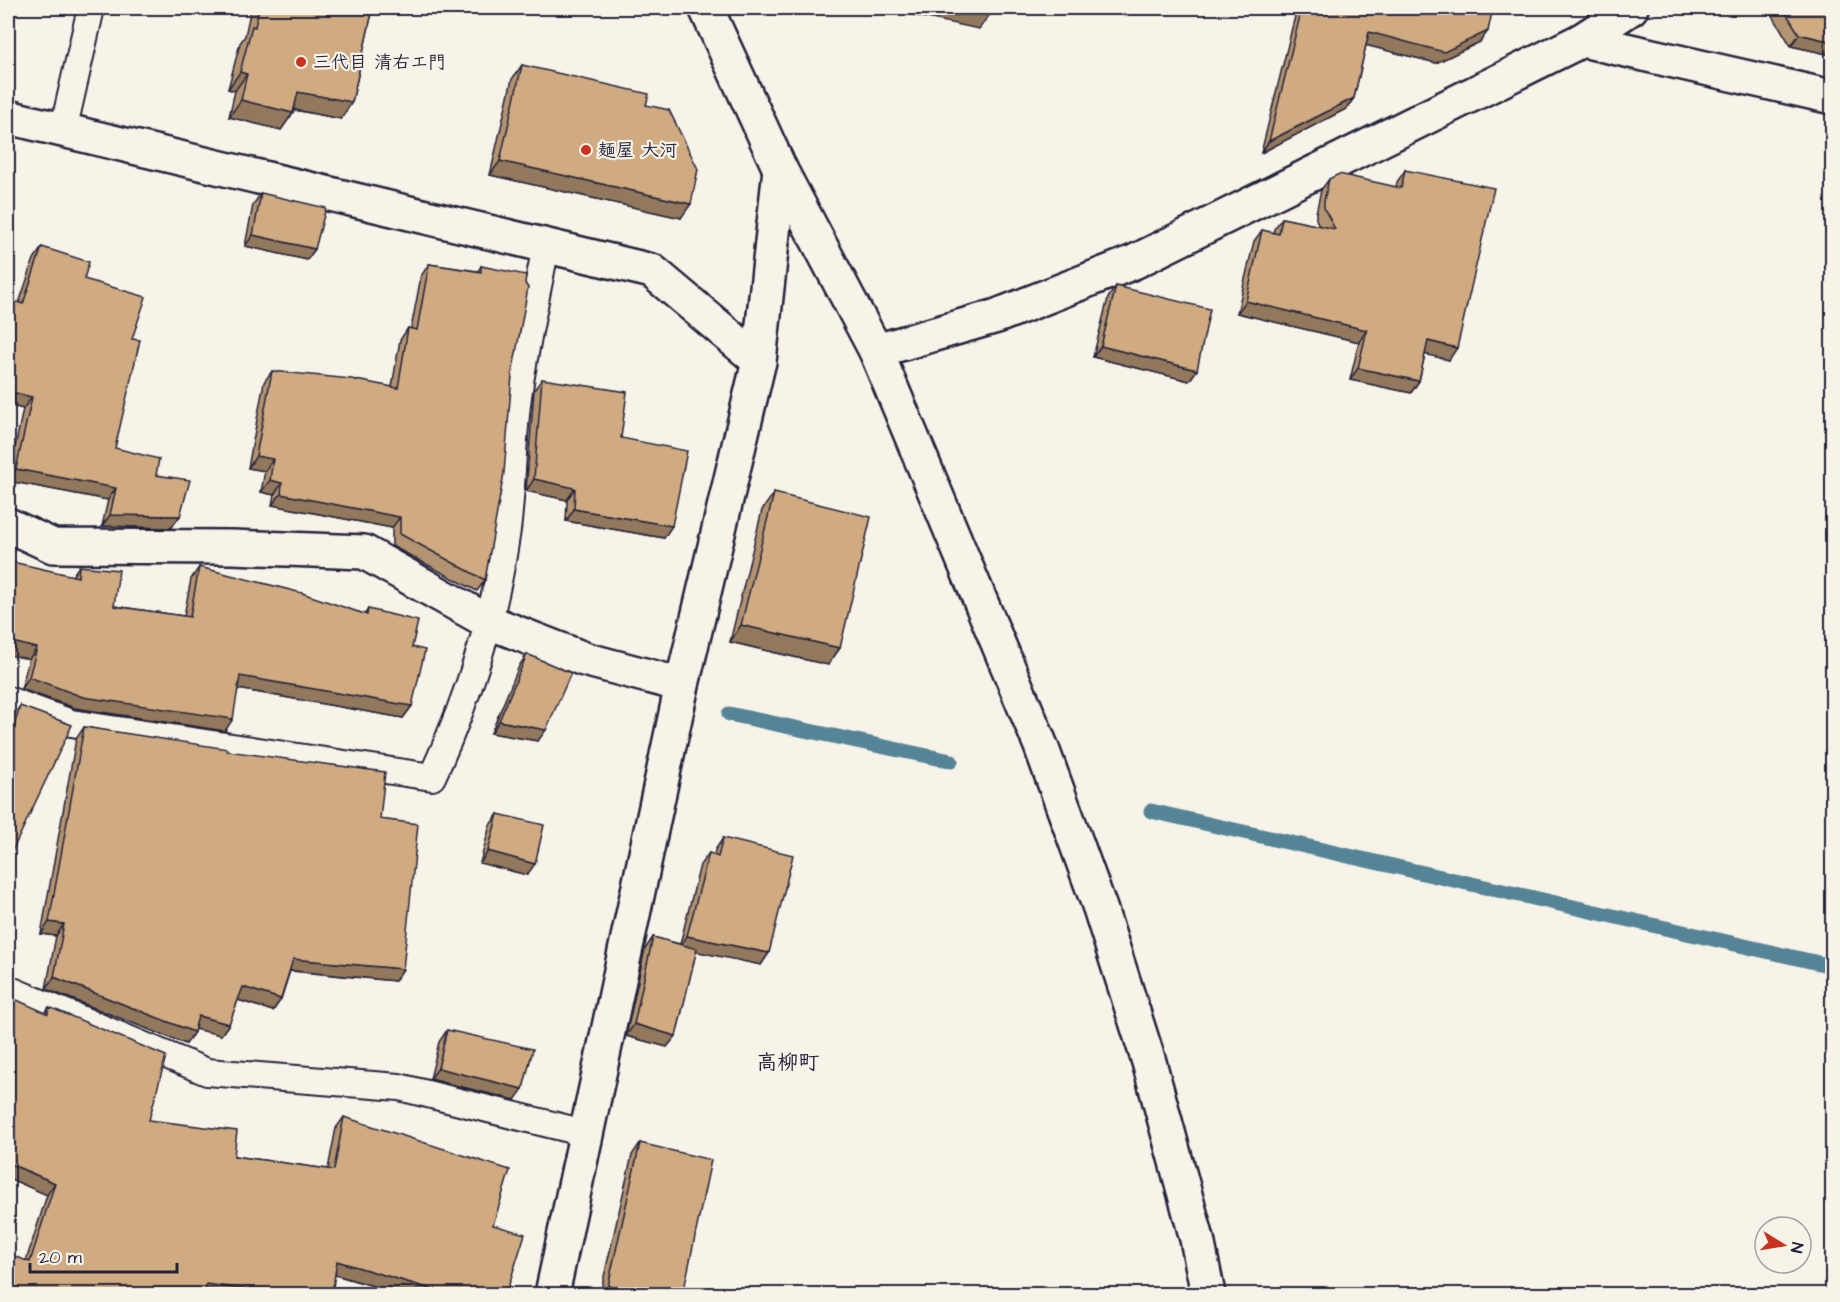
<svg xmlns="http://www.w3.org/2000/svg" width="1840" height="1302" font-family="'Architects Daughter','Klee One',sans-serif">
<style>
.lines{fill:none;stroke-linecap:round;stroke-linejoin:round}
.stream{stroke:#568497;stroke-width:15}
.lane-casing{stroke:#22223b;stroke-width:30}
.street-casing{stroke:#22223b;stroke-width:38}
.secondary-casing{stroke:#22223b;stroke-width:38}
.lane{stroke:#f7f3e8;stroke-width:26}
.street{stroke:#f7f3e8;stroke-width:33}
.secondary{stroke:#f7f3e8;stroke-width:33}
.wall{fill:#b39370;stroke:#22223b;stroke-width:1.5}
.shaded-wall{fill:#92785b;stroke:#22223b;stroke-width:1.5}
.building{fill:#d0ab82;stroke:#22223b;stroke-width:1.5}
.poi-dot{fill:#c8321e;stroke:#f7f3e8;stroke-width:2}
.labels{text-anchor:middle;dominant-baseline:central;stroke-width:4.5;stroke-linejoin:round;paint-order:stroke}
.poi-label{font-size:18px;font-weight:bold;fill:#22223b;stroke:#f7f3e8;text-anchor:start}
.quarter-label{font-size:21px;font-weight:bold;fill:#22223b;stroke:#f7f3e8}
</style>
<rect width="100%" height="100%" fill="#f7f3e8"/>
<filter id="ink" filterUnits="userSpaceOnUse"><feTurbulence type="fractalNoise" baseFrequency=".0167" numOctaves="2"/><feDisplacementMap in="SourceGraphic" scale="12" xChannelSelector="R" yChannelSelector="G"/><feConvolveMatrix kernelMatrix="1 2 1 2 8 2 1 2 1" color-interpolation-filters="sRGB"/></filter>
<g filter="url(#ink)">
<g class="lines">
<g class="stream">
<polyline points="729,714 951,761"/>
<polyline points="1151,811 1832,966"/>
</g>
<g class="lane-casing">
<g id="lane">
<polyline points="63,131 91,8"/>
<path d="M8 700 71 723 432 777C468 699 495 616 507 530 513 483 512 436 519 389 526 341 537 293 546 246"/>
<polyline points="8,989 207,1072 399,1087 585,1133"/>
</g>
</g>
<g class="street-casing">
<g id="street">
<polyline points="1582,40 1832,97"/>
<polyline points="8,117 652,271 759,361"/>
<polyline points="876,351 997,316 1134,262 1582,40 1631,8"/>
<polyline points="8,525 53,546 232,547 364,552 489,622 584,659 682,685"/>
</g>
</g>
<g class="secondary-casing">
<g id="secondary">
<polyline points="706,8 780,169 876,351 1041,746 1100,908 1149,1062 1197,1239 1208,1294"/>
<polyline points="552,1294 682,685 759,361 780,169"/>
</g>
</g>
<use href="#lane" class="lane"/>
<use href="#street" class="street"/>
<use href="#secondary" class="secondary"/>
</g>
<g class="wall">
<polygon points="251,8 373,8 352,102 341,119 294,110 293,113 281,130 229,117 235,91 228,89 240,43 245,36"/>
<polygon points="1293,8 1493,8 1480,42 1436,63 1366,45 1354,98 1346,109 1261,153 1296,12 1292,11"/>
<polygon points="1768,8 1833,8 1833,46 1827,54 1791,46"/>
<polygon points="522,65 646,105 681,218 490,175 512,79"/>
<polygon points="1405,170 1449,360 1425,354 1419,381 1411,393 1350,380 1359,342 1237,313 1254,241 1262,230 1273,233 1274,229 1282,218 1319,226 1316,219 1316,213 1321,190 1329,179 1396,187 1397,182"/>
<polygon points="261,193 315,249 307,260 245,246 253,205"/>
<polygon points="42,247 84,279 132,339 115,448 156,475 180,516 171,528 102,526 108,500 8,481 23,409 8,405 8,299 19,303 34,259"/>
<polygon points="429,264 478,271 481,266 512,375 485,580 477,591 392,546 392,528 272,505 274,495 261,492 265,471 248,468 264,382 272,371 392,387 400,340 408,328 411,329 421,276"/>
<polygon points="1116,286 1197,370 1189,381 1093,357 1108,298"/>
<polygon points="542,379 621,438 664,538 566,521 567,500 526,491 534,390"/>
<polygon points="774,493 840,648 828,665 730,642 762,510"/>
<polygon points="79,566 114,606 184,616 191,579 199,567 365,614 368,609 412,647 412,706 403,718 238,689 225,731 75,708 21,689 29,659 73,575"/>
<polygon points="527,654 538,741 491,733 519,666"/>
<polygon points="20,706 8,860 8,733 12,717"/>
<polygon points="84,727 227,751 380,819 403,969 395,981 290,971 281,999 273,1011 238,1000 229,1024 221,1035 195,1029 194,1032 186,1044 46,989 56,936 41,934 76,739"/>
<polygon points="498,814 527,875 480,863 490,825"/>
<polygon points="723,838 769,953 761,965 696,951 676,1036 667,1047 626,1036 645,949 653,937 680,944 700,865 709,853 714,855 715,850"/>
<polygon points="49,1007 149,1120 234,1156 328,1169 336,1128 344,1117 493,1225 506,1294 401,1294 335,1275 8,1294 26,1261 47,1195 45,1013"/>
<polygon points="447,1030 515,1100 430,1079 439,1042"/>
<polygon points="640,1143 683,1294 600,1294 632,1155"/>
</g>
<g class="shaded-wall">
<polygon points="907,8 966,8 991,13 979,29 903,13"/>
<polygon points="1295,8 1299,8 1296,12 1292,11"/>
<polygon points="1488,31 1480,42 1436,63 1361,44 1369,32"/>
<polygon points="1799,34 1833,42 1833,46 1827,54 1791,46"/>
<polygon points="240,72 247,74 235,91 228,89"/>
<polygon points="298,92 352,102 341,119 286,108"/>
<polygon points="1354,98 1346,109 1261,153 1269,141"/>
<polygon points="241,100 293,113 281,130 229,117"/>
<polygon points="500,161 691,204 681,218 490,175"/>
<polygon points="253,235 315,249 307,260 245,246"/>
<polygon points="1246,301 1367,330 1359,342 1237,313"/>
<polygon points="1428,341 1457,348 1449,360 1420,353"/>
<polygon points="1101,346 1197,370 1189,381 1093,357"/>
<polygon points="1358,368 1419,381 1411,393 1350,380"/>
<polygon points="8,391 32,397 23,409 8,405"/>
<polygon points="256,456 273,459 265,471 248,468"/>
<polygon points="16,469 116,488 108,500 8,481"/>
<polygon points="534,479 575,488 567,500 526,491"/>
<polygon points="270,480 282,483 274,495 261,492"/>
<polygon points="281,494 400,517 392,528 272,505"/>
<polygon points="574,509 672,526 664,538 566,521"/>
<polygon points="110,515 180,516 171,528 102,526"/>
<polygon points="741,625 840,648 828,665 730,642"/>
<polygon points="8,641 37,648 29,659 8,655"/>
<polygon points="240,676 412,706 403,718 232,688"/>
<polygon points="29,677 233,719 225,731 75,708 21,689"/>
<polygon points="499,721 546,730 538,741 491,733"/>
<polygon points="488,851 535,864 527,875 480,863"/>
<polygon points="49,922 64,924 56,936 41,934"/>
<polygon points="687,936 769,953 761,965 679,948"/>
<polygon points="293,959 403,969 395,981 285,970"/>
<polygon points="54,977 194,1032 186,1044 46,989"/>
<polygon points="243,987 281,999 273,1011 235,999"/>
<polygon points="198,1016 229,1024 221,1035 190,1028"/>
<polygon points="634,1024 676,1036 667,1047 626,1036"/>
<polygon points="438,1068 523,1089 515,1100 430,1079"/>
<polygon points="8,1163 55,1183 47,1195 8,1178"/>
<polygon points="337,1261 448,1294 401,1294 329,1273"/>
<polygon points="206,1284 284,1294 198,1294"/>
<polygon points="608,1286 641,1294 602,1294"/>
</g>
<g class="building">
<polygon points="259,8 373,8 352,102 298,92 293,113 241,100 247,74 240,72 252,26 255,27"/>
<polygon points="966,8 992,8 991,13"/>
<polygon points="1302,8 1493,8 1488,31 1444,52 1369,32 1354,98 1269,141"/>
<polygon points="1783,8 1833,8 1833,42 1799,34"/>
<polygon points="522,65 649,94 646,105 669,110 698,169 691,204 500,161"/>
<polygon points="1405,170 1494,188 1457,348 1428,341 1419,381 1358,368 1367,330 1246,301 1262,230 1279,234 1282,218 1335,229 1324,208 1324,201 1329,179 1339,174 1401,188"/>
<polygon points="261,193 326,208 315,249 253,235"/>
<polygon points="42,247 89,262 84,279 146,297 132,339 140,340 115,448 159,459 156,475 190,480 180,516 110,515 116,488 16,469 32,397 8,391 8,299 23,304"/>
<polygon points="429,264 481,272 481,266 526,275 525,283 528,288 512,375 504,473 485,580 400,534 400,517 281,494 282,483 270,480 273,459 256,456 272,371 351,379 398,388 408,328 417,330"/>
<polygon points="1116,286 1210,309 1197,370 1101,346"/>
<polygon points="542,379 627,392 621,438 687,451 672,526 574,509 575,488 534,479"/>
<polygon points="774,493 871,517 840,648 741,625"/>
<polygon points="8,561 78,577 79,566 119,570 114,606 190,617 199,567 302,593 367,615 368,609 418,621 412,647 425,650 412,706 240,676 233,719 83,697 29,677 37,648 8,641"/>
<polygon points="527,654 571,673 546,730 499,721"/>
<polygon points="20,706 72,725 8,860 8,733 12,733"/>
<polygon points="84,727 228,749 227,751 385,772 380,819 418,824 403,969 293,959 281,999 243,987 229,1024 198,1016 194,1032 54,977 64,924 49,922"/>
<polygon points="498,814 544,825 535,864 488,851"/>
<polygon points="723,838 793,855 769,953 687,936 709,853 718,857"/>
<polygon points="653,937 697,949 676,1036 634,1024"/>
<polygon points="8,996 48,1014 49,1007 166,1056 149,1120 237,1131 234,1156 334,1170 344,1117 510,1170 493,1225 525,1234 506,1294 448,1294 337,1261 332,1294 284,1294 206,1284 205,1294 17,1294 8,1292 8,1254 30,1262 55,1183 8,1163"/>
<polygon points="447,1030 533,1049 523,1089 438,1068"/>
<polygon points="640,1143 711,1160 683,1294 641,1294 608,1286"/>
</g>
</g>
<g class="poi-dot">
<circle cx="301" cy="62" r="6"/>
<circle cx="586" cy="150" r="6"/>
</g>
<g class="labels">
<g class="poi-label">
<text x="313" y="62">三代目 清右エ門</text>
<text x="598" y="150">麺屋 大河</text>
</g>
<g class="quarter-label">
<text x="788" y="1062">高柳町</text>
</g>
</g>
<rect width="1840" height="1302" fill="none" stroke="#f7f3e8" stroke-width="30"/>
<rect x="15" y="15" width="1810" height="1272" fill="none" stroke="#22223b" stroke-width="2" filter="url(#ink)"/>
<g transform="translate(1783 1245) rotate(101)"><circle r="28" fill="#f7f3e8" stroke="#a29fa3" stroke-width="1.5"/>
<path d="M0-4.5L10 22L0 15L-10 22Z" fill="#c8321e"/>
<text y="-9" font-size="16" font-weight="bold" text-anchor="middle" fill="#22223b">N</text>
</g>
<path d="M30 1263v9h147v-9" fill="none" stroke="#22223b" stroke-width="3"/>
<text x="39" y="1263" font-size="18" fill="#22223b" stroke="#f7f3e8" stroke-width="4.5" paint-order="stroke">20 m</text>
</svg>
